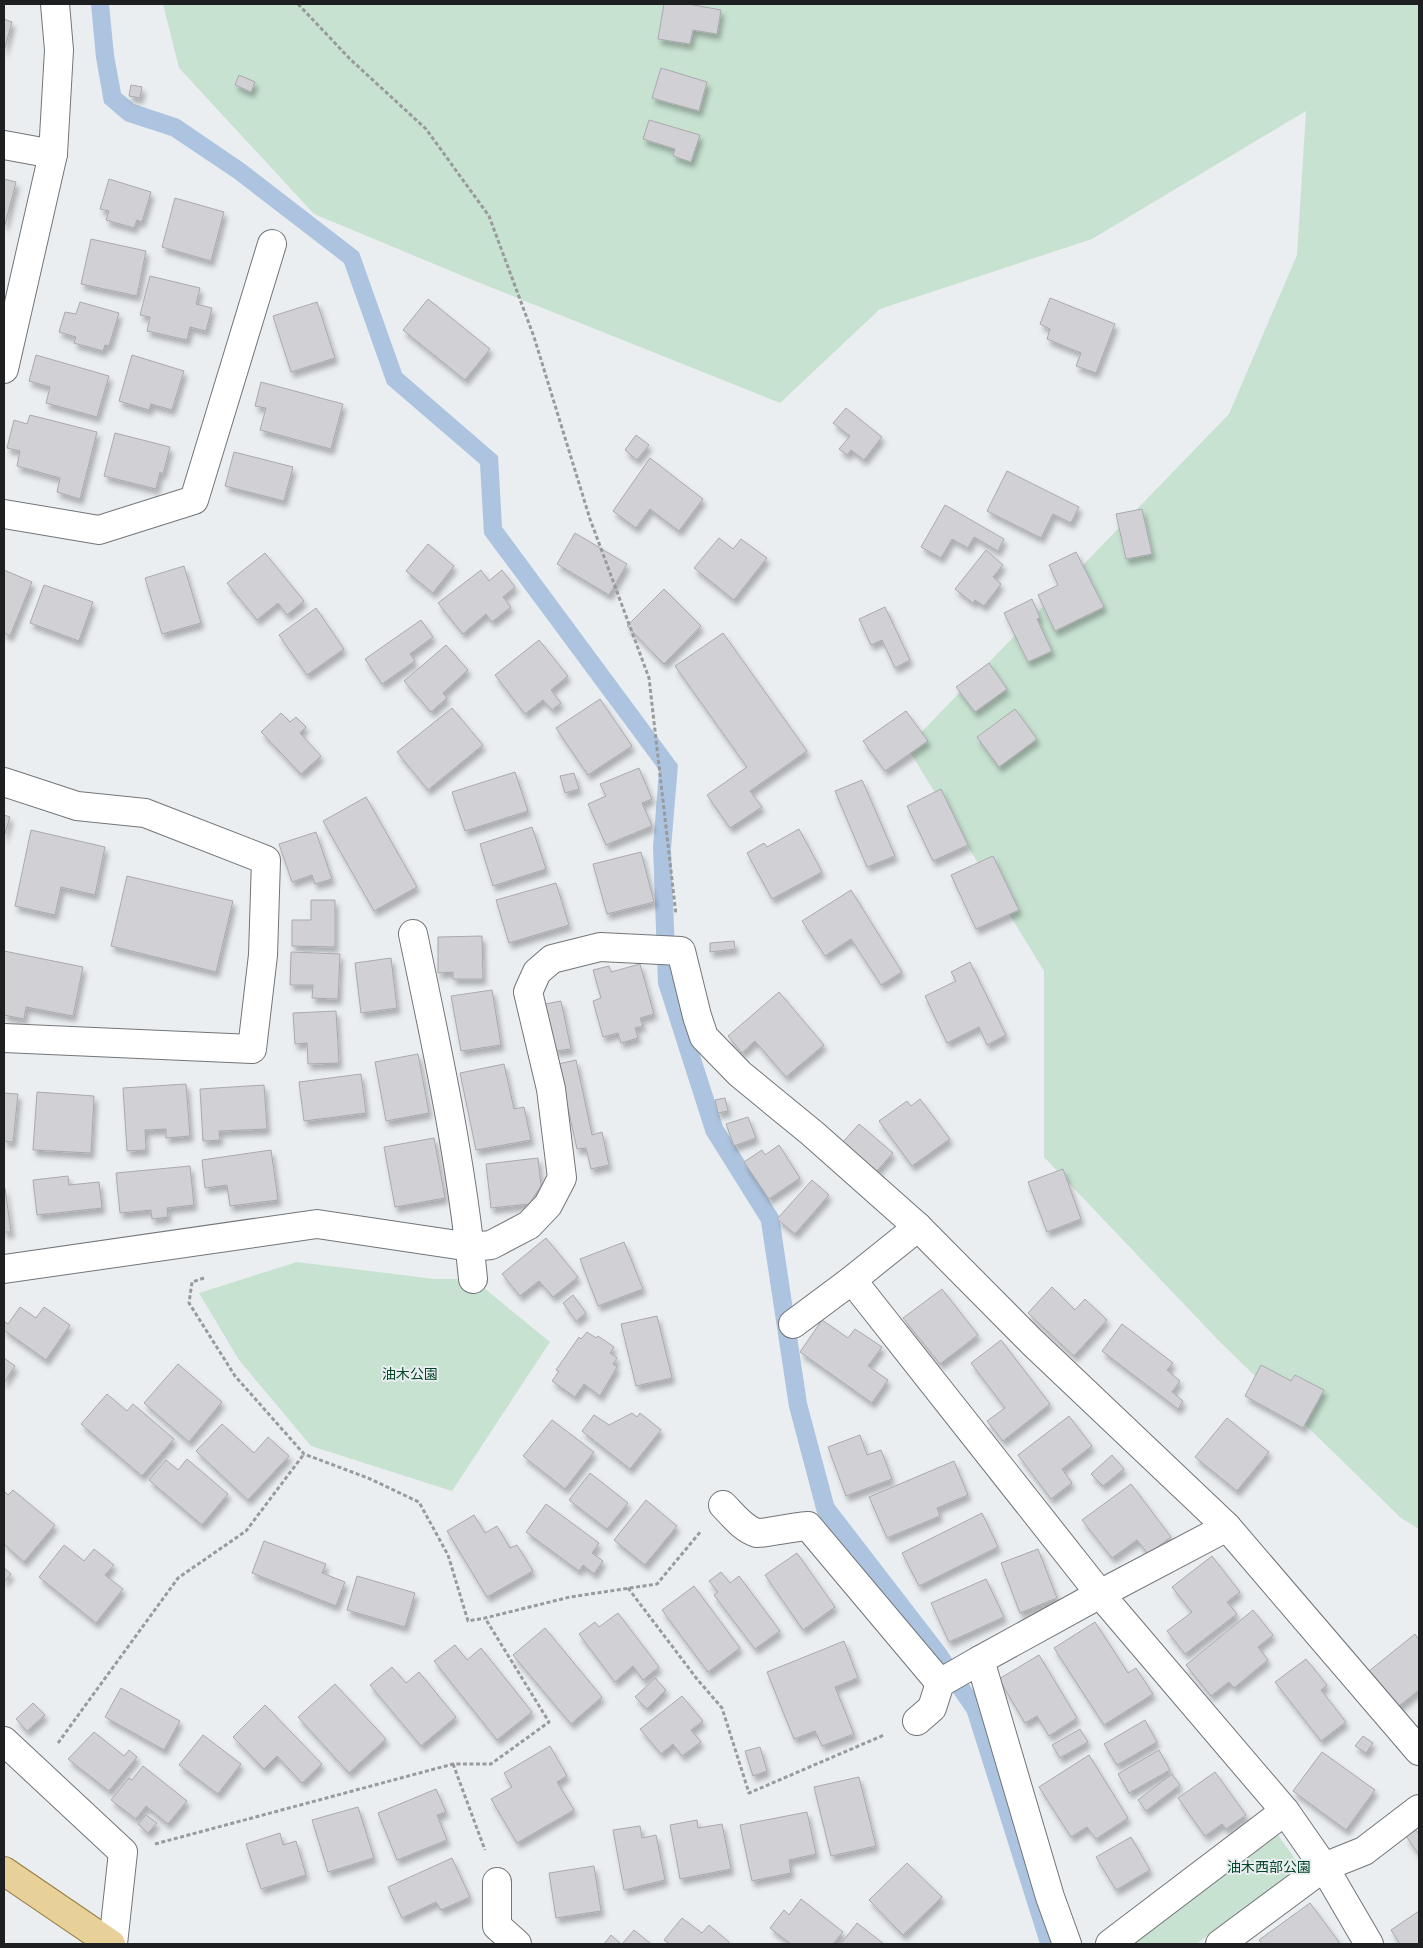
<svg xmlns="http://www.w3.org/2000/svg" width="1423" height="1948" font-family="Ubuntu,'Noto Sans JP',sans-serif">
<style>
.green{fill:#c7e2d1}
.water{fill:#adc4e1}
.building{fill:#d1d1d5;stroke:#aaa9ae;filter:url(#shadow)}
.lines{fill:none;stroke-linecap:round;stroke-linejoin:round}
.minor-casing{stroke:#727578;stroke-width:30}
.major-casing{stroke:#977d43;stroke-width:30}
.path{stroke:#989a9c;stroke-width:3;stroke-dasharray:4 2.5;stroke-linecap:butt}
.minor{stroke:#fff;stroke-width:28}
.major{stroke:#e8d099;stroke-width:28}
.labels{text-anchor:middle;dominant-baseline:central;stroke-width:4;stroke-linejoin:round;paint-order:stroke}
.park-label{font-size:14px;fill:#024427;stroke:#ebeef1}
</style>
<defs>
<filter id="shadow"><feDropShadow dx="3" dy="5.5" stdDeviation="2.5" flood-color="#0004"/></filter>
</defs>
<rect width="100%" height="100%" fill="#ebeef1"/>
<g class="green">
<polygon points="163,4 1419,4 1419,1529 1401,1518 1219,1341 1044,1157 1044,971 907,747 1229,414 1297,255 1306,111 1092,239 880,309 780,403 475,281 314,214 179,68"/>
<polygon points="297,1262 434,1279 473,1279 550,1342 452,1491 311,1446 239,1360 199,1293"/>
<polygon points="1278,1835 1302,1869 1196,1944 1134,1944"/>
</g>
<polygon class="water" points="91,4 109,4 114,55 121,93 134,104 179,119 245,164 359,252 402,373 498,456 502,527 678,765 671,848 676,981 723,1126 779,1216 807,1403 834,1504 945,1648 983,1705 1060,1944 1040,1944 967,1713 930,1659 817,1513 789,1407 761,1222 706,1134 658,984 653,847 659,770 484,534 480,464 387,384 344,263 235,179 171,136 125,121 104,103 96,58"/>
<g class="building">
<polygon points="664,4 688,4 721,10 717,34 693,30 690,44 658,39"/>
<polygon points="4,19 12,22 4,51"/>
<polygon points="661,68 707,82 699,111 652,98"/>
<polygon points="239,75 255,82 251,92 235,85"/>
<polygon points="131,85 142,87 140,98 129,96"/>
<polygon points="649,120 700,135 691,162 673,156 675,149 643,139"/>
<polygon points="4,179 16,182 5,225 4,225"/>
<polygon points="109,179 151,192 142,222 137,220 134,228 106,220 109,211 100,209"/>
<polygon points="175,198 224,212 211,261 162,247"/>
<polygon points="91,239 146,251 137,296 81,284"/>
<polygon points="150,276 200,288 196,304 212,308 206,331 190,327 187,340 147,331 150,317 140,315"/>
<polygon points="1050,298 1115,324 1096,373 1076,366 1081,353 1047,339 1050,329 1040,324"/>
<polygon points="428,299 490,349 465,380 403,330"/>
<polygon points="80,302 119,313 109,346 105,345 103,351 74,343 76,337 59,332 65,312 76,314"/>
<polygon points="317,302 335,358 291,372 273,316"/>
<polygon points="36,355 109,376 97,417 46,403 50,387 29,381"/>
<polygon points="132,355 184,371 172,410 151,404 149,410 119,401"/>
<polygon points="261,382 343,404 331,449 260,430 266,408 255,406"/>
<polygon points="846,408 882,437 864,460 851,450 847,455 839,449 850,436 833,423"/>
<polygon points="30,415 97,432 80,499 57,492 60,478 17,466 20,451 7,448 14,420 27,424"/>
<polygon points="115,433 170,447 163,474 160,472 156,489 104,476"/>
<polygon points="636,435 649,445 637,460 625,450"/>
<polygon points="234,452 293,467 284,501 225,486"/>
<polygon points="650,458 703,499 679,531 650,509 636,528 613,511"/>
<polygon points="1007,471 1079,507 1071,523 1053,514 1041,538 987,511"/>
<polygon points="945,505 1004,539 998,551 974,537 968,548 952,539 941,558 921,547"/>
<polygon points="1142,509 1152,554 1126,559 1116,514"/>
<polygon points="575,533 627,564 609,595 557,564"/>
<polygon points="719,538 733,549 741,539 767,558 734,600 694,568"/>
<polygon points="428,544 454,566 433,593 406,571"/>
<polygon points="986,550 1003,565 993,577 1001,584 984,606 975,600 973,603 955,589"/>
<polygon points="1076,552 1104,607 1055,631 1038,595 1058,585 1049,565"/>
<polygon points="265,553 304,601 287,615 278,603 257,620 227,583"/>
<polygon points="184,566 201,623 162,634 145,578"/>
<polygon points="4,570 32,582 10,636 4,633"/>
<polygon points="481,570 489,581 502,570 515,587 503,597 511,607 492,622 486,614 463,634 438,603"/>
<polygon points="44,585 93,602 79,641 30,623"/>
<polygon points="664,589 701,626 664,664 627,626"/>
<polygon points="1032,599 1040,618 1037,619 1052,651 1028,662 1004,613"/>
<polygon points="885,607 910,660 895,668 882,640 871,645 859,619"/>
<polygon points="316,608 344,649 307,675 279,635"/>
<polygon points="421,620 433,637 410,654 415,661 382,684 365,659"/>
<polygon points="723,633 807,751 750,791 762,807 730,828 707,795 747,767 675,666"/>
<polygon points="539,640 568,676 551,690 561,703 552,710 543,700 525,714 495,675"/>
<polygon points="446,645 468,670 443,693 447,698 431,712 404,681"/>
<polygon points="989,663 1007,689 975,712 956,687"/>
<polygon points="600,699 632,746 588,775 556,728"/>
<polygon points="452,708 483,745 428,790 397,752"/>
<polygon points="1015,709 1037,739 999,767 977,737"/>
<polygon points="906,711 928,741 885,771 863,741"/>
<polygon points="281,713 290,722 296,717 306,727 300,733 321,756 301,774 261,732"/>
<polygon points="639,768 652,799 642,803 652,826 606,845 588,804 606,796 600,784"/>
<polygon points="515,772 528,811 465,831 452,792"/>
<polygon points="574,773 579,789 565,793 560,776"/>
<polygon points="862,780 895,856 867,867 835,791"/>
<polygon points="941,789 968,845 933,861 907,806"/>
<polygon points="366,797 417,887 374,911 323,821"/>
<polygon points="4,815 10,817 4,837"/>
<polygon points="532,827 546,869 493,886 480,844"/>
<polygon points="799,829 822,872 772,899 747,853 764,843 767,847"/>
<polygon points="31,830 105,847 95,895 61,887 55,915 15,906"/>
<polygon points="316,832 332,879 315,884 312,875 292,882 279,844"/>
<polygon points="641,852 654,902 607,914 593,864"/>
<polygon points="993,856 1019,910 976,929 951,875"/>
<polygon points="127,876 233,901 216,972 111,946"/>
<polygon points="556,883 569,925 509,943 496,900"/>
<polygon points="851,890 902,972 881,985 851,939 825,956 802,921"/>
<polygon points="311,900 335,900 335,947 292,946 292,920 311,920"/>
<polygon points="482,936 483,979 453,979 453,972 438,973 438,937"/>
<polygon points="734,941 735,949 710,952 710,943"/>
<polygon points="4,951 83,967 73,1016 26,1007 24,1019 4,1015"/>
<polygon points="291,952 340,954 338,999 312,998 313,985 290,985"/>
<polygon points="391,958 397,1008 361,1013 355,963"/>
<polygon points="970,962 1006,1035 987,1045 979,1027 947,1043 925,996 956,981 951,972"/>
<polygon points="640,964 654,1014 640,1018 643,1026 635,1028 638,1038 621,1043 618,1033 603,1037 593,1001 601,998 593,970 609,966 611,972"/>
<polygon points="492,990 501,1045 461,1051 451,996"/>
<polygon points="779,992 824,1045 786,1077 755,1041 742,1053 728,1036"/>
<polygon points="561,1001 571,1049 555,1051 545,1004"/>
<polygon points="336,1011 339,1063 308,1064 307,1043 295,1044 293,1013"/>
<polygon points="418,1054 429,1113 386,1121 375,1062"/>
<polygon points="576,1060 592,1135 602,1132 609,1165 591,1169 586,1148 577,1149 558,1064"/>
<polygon points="504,1064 514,1109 524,1107 531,1140 476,1150 460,1073"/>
<polygon points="361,1074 366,1113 304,1121 299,1082"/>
<polygon points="186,1084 190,1136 166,1138 166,1129 145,1130 146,1150 127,1151 123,1088"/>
<polygon points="264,1085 267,1129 219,1131 220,1140 203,1141 200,1089"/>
<polygon points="37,1092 94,1096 91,1153 33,1150"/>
<polygon points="4,1093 18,1094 13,1142 4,1141"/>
<polygon points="725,1098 728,1111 718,1113 715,1100"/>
<polygon points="920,1099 950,1139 912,1166 879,1121 907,1101 911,1106"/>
<polygon points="748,1117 756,1138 734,1146 726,1124"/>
<polygon points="859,1124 893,1153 876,1172 843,1142"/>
<polygon points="434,1138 445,1198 395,1207 384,1147"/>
<polygon points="779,1145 800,1178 769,1199 744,1162 762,1150 765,1155"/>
<polygon points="271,1150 278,1200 230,1206 227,1185 205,1188 202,1160"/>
<polygon points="538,1158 541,1186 529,1204 491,1208 486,1164"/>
<polygon points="190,1166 194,1205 167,1208 168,1217 152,1219 151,1210 120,1213 116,1173"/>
<polygon points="1063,1169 1081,1219 1047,1232 1028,1182"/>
<polygon points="68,1176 69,1185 99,1182 102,1208 37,1215 33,1180"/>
<polygon points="812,1180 829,1195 795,1234 777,1219"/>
<polygon points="4,1188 5,1188 11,1232 4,1232"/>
<polygon points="546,1238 578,1277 553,1297 539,1281 520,1296 502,1274"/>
<polygon points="624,1242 643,1289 598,1306 580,1259"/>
<polygon points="1052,1287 1075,1310 1085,1299 1107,1320 1074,1356 1028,1313"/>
<polygon points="942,1289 978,1335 940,1364 903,1318"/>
<polygon points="573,1295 586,1313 576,1321 563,1303"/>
<polygon points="20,1307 36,1318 44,1307 70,1325 46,1360 4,1330 4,1321 8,1324"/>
<polygon points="657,1316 672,1378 636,1386 621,1324"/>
<polygon points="822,1320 848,1338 855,1329 882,1347 868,1366 888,1380 872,1403 800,1352"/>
<polygon points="1122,1324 1173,1363 1167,1370 1180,1381 1172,1392 1183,1401 1178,1409 1102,1351"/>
<polygon points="587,1332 596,1338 598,1336 614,1347 610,1353 617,1358 613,1364 617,1367 600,1396 584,1384 575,1397 552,1381 559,1371 556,1370 579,1337 581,1339"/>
<polygon points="1001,1340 1050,1404 1003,1441 987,1421 1005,1408 971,1363"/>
<polygon points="4,1358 15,1366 4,1383"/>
<polygon points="178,1364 222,1402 189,1442 144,1403"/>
<polygon points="1261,1365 1291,1381 1295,1375 1324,1390 1303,1428 1245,1396"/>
<polygon points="107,1394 127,1411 133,1404 174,1439 142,1476 81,1424"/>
<polygon points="632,1413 637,1417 640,1413 661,1430 630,1469 582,1431 594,1415 609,1425"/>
<polygon points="1069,1416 1092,1446 1062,1469 1072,1483 1051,1499 1018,1455"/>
<polygon points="1227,1418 1269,1452 1237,1491 1195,1457"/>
<polygon points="552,1420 594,1452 565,1489 523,1456"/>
<polygon points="222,1424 254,1453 268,1437 289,1456 248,1500 196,1451"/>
<polygon points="860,1435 867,1455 881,1450 892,1479 846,1496 828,1447"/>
<polygon points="1112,1455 1124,1469 1103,1486 1091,1474"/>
<polygon points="187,1459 228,1494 202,1525 149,1480 166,1460 178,1470"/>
<polygon points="954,1461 968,1495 937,1508 940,1516 887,1538 869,1497"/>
<polygon points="590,1473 628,1503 607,1529 569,1500"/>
<polygon points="1131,1484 1171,1537 1148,1554 1137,1540 1112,1558 1082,1520"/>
<polygon points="13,1490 55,1525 24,1562 4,1544 4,1491 8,1495"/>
<polygon points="646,1500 677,1526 645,1565 614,1540"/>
<polygon points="546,1504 599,1543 592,1553 603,1561 594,1574 583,1565 579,1571 526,1532"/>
<polygon points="982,1513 998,1547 919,1586 902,1553"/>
<polygon points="474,1515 485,1533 497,1526 510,1548 517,1545 533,1571 487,1597 447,1531"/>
<polygon points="264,1541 326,1564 322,1573 345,1582 336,1606 252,1573"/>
<polygon points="64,1545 84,1561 94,1549 114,1565 105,1575 123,1589 96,1623 39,1577"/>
<polygon points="1038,1549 1057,1598 1020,1613 1001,1563"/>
<polygon points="797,1553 835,1607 803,1630 765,1575"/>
<polygon points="1212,1556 1240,1592 1227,1602 1237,1614 1185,1654 1167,1631 1192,1612 1172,1587"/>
<polygon points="4,1568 11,1574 4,1582"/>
<polygon points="721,1572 730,1583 739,1576 780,1631 755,1649 714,1595 718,1592 709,1581"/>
<polygon points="357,1576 415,1593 405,1627 347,1610"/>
<polygon points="986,1579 1004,1617 949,1642 931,1603"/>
<polygon points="694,1586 740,1648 708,1672 662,1610"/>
<polygon points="1253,1610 1273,1635 1258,1647 1268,1660 1234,1688 1229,1682 1211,1696 1186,1665"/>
<polygon points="618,1613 659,1667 643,1680 633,1666 615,1682 579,1634 595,1622 599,1627"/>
<polygon points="1095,1622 1128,1673 1136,1668 1153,1694 1104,1725 1054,1648"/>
<polygon points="545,1628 602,1697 571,1724 513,1655"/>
<polygon points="1415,1634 1419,1640 1419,1690 1398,1707 1369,1671"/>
<polygon points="844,1641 858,1678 835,1687 854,1734 822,1746 815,1731 794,1739 767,1672"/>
<polygon points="455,1645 467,1660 481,1648 532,1712 497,1740 434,1661"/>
<polygon points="1039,1655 1077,1718 1049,1736 1037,1716 1025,1723 999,1679"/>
<polygon points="1306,1659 1327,1685 1321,1690 1346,1722 1321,1741 1275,1682"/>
<polygon points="392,1667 406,1683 419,1672 456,1717 421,1746 370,1685"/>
<polygon points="655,1678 666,1690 647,1709 635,1697"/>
<polygon points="335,1684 386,1739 349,1773 298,1717"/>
<polygon points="121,1688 180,1721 164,1750 105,1717"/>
<polygon points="682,1696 703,1721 691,1730 701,1742 682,1756 673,1744 661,1754 640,1729"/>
<polygon points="33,1703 45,1715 27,1731 16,1719"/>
<polygon points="265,1705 322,1764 302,1783 277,1756 264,1769 233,1737"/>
<polygon points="1145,1720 1157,1742 1117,1765 1104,1744"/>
<polygon points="1080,1729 1088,1742 1060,1758 1052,1745"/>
<polygon points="94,1732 124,1756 129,1750 137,1757 109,1791 68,1759"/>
<polygon points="203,1735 241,1764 218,1794 179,1765"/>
<polygon points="1363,1736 1373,1743 1366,1753 1355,1746"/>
<polygon points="550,1746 567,1776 557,1782 574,1810 517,1843 491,1799 512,1787 504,1773"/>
<polygon points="760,1747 767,1771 753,1776 745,1751"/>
<polygon points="1159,1750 1170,1770 1129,1793 1118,1774"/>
<polygon points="1322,1752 1375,1790 1346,1830 1293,1791"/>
<polygon points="1089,1755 1128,1818 1096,1839 1087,1827 1071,1837 1039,1787"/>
<polygon points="143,1766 187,1801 168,1824 146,1806 136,1819 111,1800 129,1778 132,1780"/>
<polygon points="1215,1772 1246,1815 1226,1829 1222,1824 1205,1836 1178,1798"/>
<polygon points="1172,1774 1180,1785 1146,1811 1138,1800"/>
<polygon points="859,1777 876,1846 831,1856 814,1787"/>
<polygon points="436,1789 446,1812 437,1815 447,1840 397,1860 378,1813"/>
<polygon points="358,1807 374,1858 328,1872 312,1820"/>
<polygon points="807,1812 816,1854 789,1860 791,1873 752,1881 740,1825"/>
<polygon points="146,1815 157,1823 148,1833 138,1824"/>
<polygon points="697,1820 698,1828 722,1824 731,1869 680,1879 670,1825"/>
<polygon points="640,1826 642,1838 656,1835 665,1880 624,1890 613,1830"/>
<polygon points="1416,1830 1419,1834 1419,1855 1406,1836"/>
<polygon points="280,1833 283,1845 296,1841 306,1875 261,1889 246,1844"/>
<polygon points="1131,1837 1150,1870 1116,1890 1096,1857"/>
<polygon points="452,1858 470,1897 441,1910 436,1902 402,1918 388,1887"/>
<polygon points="907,1863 942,1897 903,1935 869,1900"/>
<polygon points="594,1866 601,1911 556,1918 549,1873"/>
<polygon points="801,1899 843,1932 833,1944 791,1944 770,1928 784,1910 789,1915"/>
<polygon points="1310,1903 1339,1942 1337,1944 1262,1944 1259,1940"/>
<polygon points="1419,1911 1419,1944 1400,1944 1391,1930"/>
<polygon points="682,1918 702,1933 709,1925 729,1942 728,1944 670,1944 664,1940"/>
<polygon points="857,1923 884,1944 841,1944"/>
<polygon points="634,1930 651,1944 622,1944"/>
<polygon points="611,1935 621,1944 604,1944"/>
</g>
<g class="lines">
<g class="minor-casing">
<g id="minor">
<polyline points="4,145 53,154"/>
<polyline points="4,369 53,154 59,50 55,4"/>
<polyline points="4,514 99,530 194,500 272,244"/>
<polyline points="4,782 77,806 145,813 266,860 263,955 252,1049 4,1038"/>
<path d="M413 934C437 1048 462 1163 473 1279"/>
<polyline points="918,1227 852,1280 1100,1594 1285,1811 1324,1867 1369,1944"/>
<polyline points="4,1269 317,1224 471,1247 491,1245 529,1225 548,1205 562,1178 551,1089 528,992 537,972 552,959 600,947 681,951 697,1016 704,1037 740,1074 812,1133 918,1227 1032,1342 1227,1527 1419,1751"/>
<polyline points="793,1324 852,1280"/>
<path d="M723 1505C733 1515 743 1529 757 1533 762 1534 798 1526 808 1526L940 1683"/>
<polyline points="917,1721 932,1708 940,1683 980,1660"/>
<polyline points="4,1741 123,1852 113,1944"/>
<polyline points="497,1882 497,1926 517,1944"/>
<polyline points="1067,1944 1050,1897 980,1660 1100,1594 1227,1527"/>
<polyline points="1110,1944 1285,1811"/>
<polyline points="1220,1944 1324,1867 1364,1851 1419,1809"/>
</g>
</g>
<g class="major-casing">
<polyline id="major" points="4,1871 111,1944"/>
</g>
<g class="path">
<polyline points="298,4 350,59 426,129 489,216 534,337 590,519 649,678 676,915"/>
<polyline points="204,1278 192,1282 189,1303 235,1376 304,1454 368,1478 419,1502 448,1555 468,1621 485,1618 570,1597 657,1584 701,1531"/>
<polyline points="628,1588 697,1679 722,1708 749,1793 884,1735"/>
<polyline points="58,1743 178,1578 246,1531 304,1454"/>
<polyline points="453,1764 485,1850"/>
<polyline points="155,1844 453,1764 491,1764 549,1722 485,1618"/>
</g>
<use href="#minor" class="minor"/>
<use href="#major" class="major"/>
</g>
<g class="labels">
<g class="park-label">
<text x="410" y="1374">油木公園</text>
<text x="1269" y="1867">油木西部公園</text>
</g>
</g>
<rect width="1423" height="1948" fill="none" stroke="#1e1f21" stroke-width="10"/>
</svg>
